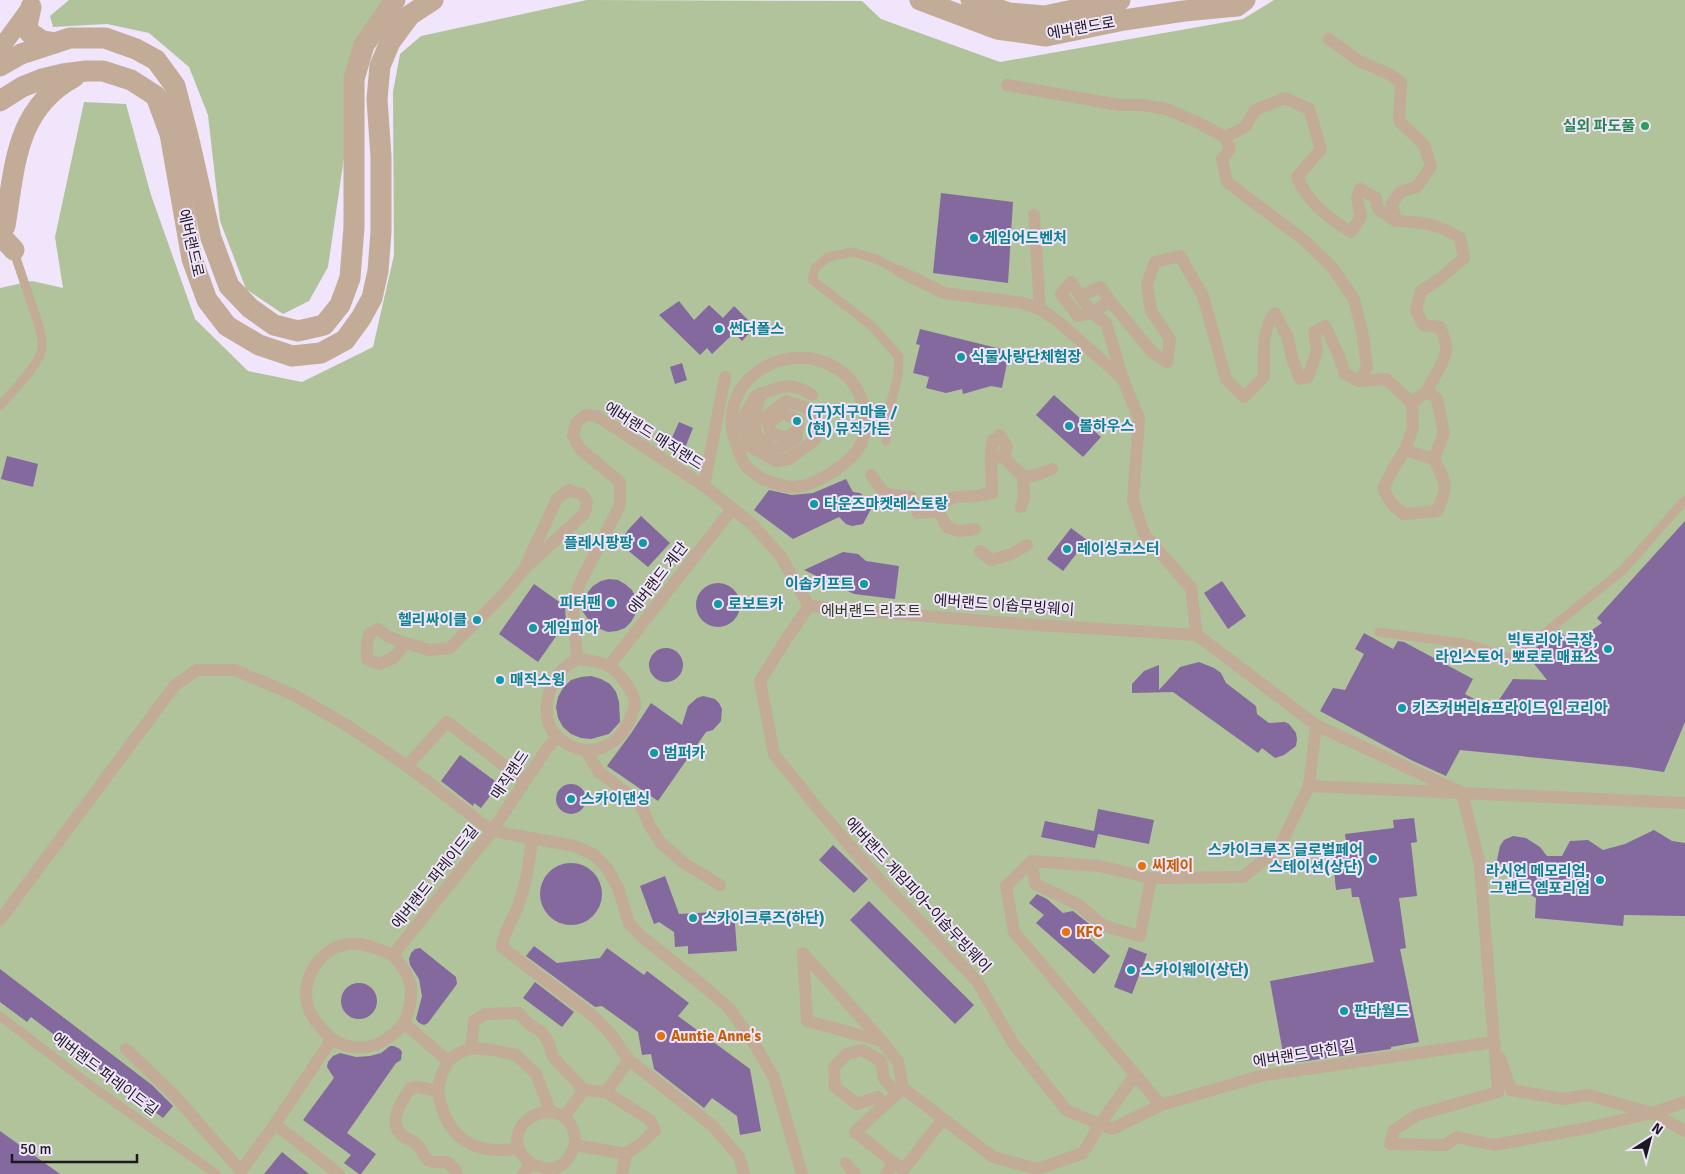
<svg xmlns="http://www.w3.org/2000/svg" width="1685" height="1174" font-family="Signika,'Noto Sans KR',sans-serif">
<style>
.green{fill:#b1c39b}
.building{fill:#83699d}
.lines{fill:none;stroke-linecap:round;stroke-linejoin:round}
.service{stroke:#c2ab97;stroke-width:9}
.pedestrian{stroke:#c2ab97;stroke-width:12}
.minor{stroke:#c2ab97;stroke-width:18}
.tertiary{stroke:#c2ab97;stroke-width:21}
.leisure-dot{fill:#2e9e5b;stroke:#f0e5fb;stroke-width:2}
.culture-dot{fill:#0f9aa8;stroke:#f0e5fb;stroke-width:2}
.food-dot{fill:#e8710a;stroke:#f0e5fb;stroke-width:2}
.labels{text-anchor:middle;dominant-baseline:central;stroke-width:4;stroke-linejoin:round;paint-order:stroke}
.street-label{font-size:15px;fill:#1d1921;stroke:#f0e5fb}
.leisure-label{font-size:15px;font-weight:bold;fill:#27864d;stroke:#f0e5fb;text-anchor:end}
.culture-label{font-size:15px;font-weight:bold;fill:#0d838f;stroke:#f0e5fb;text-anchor:start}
.park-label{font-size:15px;fill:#2d3d12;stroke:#f0e5fb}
.food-label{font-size:15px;font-weight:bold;fill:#c56008;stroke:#f0e5fb;text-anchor:start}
</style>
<rect width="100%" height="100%" fill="#f0e5fb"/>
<g class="green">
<polygon points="69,0 387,0 353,96 328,267 309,301 283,314 246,289 220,221 208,115 189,67 149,33 107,24 53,27 50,16"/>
<polygon points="587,0 862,1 881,19 1000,62 1243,19 1274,0 1685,0 1685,1174 0,1174 0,288 32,281 63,288 55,237 84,102 126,104 151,195 195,319 248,371 302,382 373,347 394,255 393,92 400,54 421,36"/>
</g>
<g class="building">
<polygon points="941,193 1013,202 1008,283 933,273"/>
<polygon points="679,301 694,320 709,305 723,318 734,306 755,327 742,341 734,333 712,354 707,348 700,355 659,315"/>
<polygon points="920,329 1005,350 1007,363 1002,388 991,386 963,394 962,389 946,393 926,388 929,377 913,373 920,345 916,344"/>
<polygon points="682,363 687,380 675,384 670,367"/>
<polygon points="1054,395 1101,437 1083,457 1036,415"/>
<polygon points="679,422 693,428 685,448 670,442"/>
<polygon points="7,456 38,464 33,487 1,479"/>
<polygon points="846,479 853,492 860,493 868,499 871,509 863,524 852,526 846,524 839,517 793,539 754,510 769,490 792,495 813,493"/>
<polygon points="641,516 670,543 648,567 619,543 628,530"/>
<polygon points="1685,521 1685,722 1664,772 1630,767 1460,750 1446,776 1411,760 1320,711 1333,688 1345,690 1364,654 1355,649 1364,633 1393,649 1398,641 1404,642 1473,679 1465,694 1493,709 1513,679 1547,680 1527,655 1559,629 1571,645 1602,623 1597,618"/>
<polygon points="1071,528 1087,540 1063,571 1047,559"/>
<polygon points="843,552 858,554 866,561 899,566 895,599 854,594 804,570"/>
<polygon points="609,579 618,580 625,584 632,590 636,598 637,606 635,615 631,622 625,628 617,631 608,632 600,629 592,625 581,609 588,592 593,586 601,581"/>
<polygon points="1222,581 1246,616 1228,629 1204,593"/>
<circle cx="718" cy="605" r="22"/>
<polygon points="534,584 565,606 566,622 538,662 499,634"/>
<circle cx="666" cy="665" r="17"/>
<polygon points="1199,662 1214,668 1221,673 1226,683 1256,706 1257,714 1269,723 1285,722 1289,724 1296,733 1297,739 1296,746 1284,755 1275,758 1262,748 1258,753 1173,692 1132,693 1132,684 1144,671 1159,665 1159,690 1180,667"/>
<polygon points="591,676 601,679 610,684 616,692 619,702 620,722 609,734 591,739 581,738 571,734 563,727 558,718 556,707 558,697 563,688 571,680 581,677"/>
<polygon points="703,696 715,699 719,703 722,709 721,721 713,730 706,732 658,801 607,766 632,732 651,703 682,725 688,706 697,698"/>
<polygon points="460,755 499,784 481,808 474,803 473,806 441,781"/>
<circle cx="571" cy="799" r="15"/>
<polygon points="1098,809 1154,820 1149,844 1098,834 1095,848 1041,837 1045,821 1094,831"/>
<polygon points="1414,818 1417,842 1411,843 1417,896 1399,898 1406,948 1400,949 1419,1042 1391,1047 1391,1049 1285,1064 1270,981 1374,962 1359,897 1352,897 1351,888 1336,890 1332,851 1347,849 1345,834 1394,828 1393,820"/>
<polygon points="1654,830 1672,841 1685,843 1685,916 1624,915 1623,926 1535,918 1536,898 1526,892 1497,860 1500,846 1504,840 1513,836 1526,838 1540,847 1547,856 1562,856 1570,841 1588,840 1603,850 1625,844"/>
<polygon points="833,845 868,879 854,893 819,860"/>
<circle cx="571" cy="894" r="31"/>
<polygon points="665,876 679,914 734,911 737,951 688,954 688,946 675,947 674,932 659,922 654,924 640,886"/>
<polygon points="1037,894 1047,899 1063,913 1073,911 1093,927 1090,939 1110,956 1094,974 1036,923 1044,915 1029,903"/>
<polygon points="869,901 974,1005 955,1024 850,920"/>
<polygon points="534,946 557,963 600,958 607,948 644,975 647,971 689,1003 678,1016 750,1069 761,1131 740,1135 737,1116 712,1098 704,1108 654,1069 651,1054 642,1055 638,1032 602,1006 595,1007 526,956"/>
<polygon points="1129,947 1147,954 1132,994 1114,987"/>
<polygon points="420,948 456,977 457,984 428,1023 424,1025 419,1023 416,1019 422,996 419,979 410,965 409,959 411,953 415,949"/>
<polygon points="0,969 152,1085 173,1106 163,1118 31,1017 27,1022 0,1002"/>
<polygon points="535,982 574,1012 562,1027 523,998"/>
<circle cx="359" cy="1001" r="18"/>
<polygon points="390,1046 394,1046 400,1049 402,1052 401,1060 396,1063 347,1133 376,1154 361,1174 359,1174 344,1163 351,1155 303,1120 334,1078 327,1067 328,1062 333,1056 340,1053 356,1057 370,1056 381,1053"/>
<polygon points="0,1131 60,1174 0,1174"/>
<polygon points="282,1152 309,1174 264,1174"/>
</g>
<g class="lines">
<g class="service">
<path d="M0 406C11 393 39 365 42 349 43 341 40 333 39 326L13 249"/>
<polyline points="886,441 890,406 898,376 899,357 872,326 812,280 815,268 828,257 853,252 876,259 899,271"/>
<polyline points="1379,632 1469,644 1512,659 1622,571 1685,500"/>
<polyline points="0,1016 93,1087 216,1174"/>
</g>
<g class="pedestrian">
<path d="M1329 39 1359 61 1389 74 1401 82 1399 121 1424 145 1431 166 1417 187 1400 192 1392 204 1396 221C1420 222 1440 224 1460 238L1464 258 1438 280 1421 291 1416 310 1423 325 1440 327C1442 333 1446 340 1446 347 1448 357 1432 380 1427 391"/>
<path d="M1007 85 1119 105H1143L1166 109 1199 123 1225 137 1230 149 1222 159 1227 182 1304 240 1332 267 1354 299 1362 331 1367 367 1359 381 1345 374 1339 356 1325 326 1314 332 1317 351 1308 377 1300 379 1292 358 1288 338 1275 313C1261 329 1264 356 1264 377L1244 397 1226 379 1203 296 1180 256 1155 262 1147 284 1151 311 1170 339 1167 362 1153 353 1110 301"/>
<path d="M1225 137 1245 127 1255 110 1285 98 1309 109 1321 149 1297 177C1309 204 1326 216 1351 232L1361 217 1357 198 1360 189 1376 198 1378 209 1396 221"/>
<polyline points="1034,215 1040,309"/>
<polyline points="899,271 944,293 1023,303 1040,309 1059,322 1123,379 1139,419 1133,500 1144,534 1191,588 1197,635 1316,725 1462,793 1685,803"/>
<polyline points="1080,296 1100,287 1110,301 1092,313 1071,282 1061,294 1078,316 1092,313 1106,323 1123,379"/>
<path d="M1359 381 1386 379 1412 403 1413 427 1405 450 1393 469 1383 489 1393 505 1404 514 1437 511C1449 487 1446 483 1434 459L1444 433 1437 399 1427 391 1412 403"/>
<path d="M762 393C755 407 754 420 756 435L775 449 786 446 797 437"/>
<polyline points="742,418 749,446 776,461 789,459 815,440 817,423 807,408 786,401 766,417 771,433 787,438 798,429 798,420 783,413 768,423"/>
<path d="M739 425 756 396C778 388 790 379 812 395"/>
<polyline points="993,440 991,452 991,459 1003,456 1007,447 1000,435"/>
<polyline points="1405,450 1434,459"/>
<path d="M1003 456C1025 479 1023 481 1052 469"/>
<path d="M757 475C765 481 783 487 793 487 814 487 852 463 861 444 871 419 863 388 842 372 790 332 710 382 737 446 739 452 742 461 746 466 751 471 758 476 764 480"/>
<path d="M871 475 885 494 911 497 918 513 938 511C952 492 955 498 976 496 981 495 987 494 992 493L991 459"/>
<polyline points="704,486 725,377"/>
<polyline points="1021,507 1024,498 1023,475"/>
<polyline points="938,511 948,528 960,531 975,529"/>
<polyline points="980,551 991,560 1009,555 1027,545"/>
<polyline points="809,606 787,638 760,681 774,754 824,816 877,877 977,981 1013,1043 1066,1110 1112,1129 1161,1105"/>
<polyline points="809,606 1008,623 1197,635"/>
<polyline points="405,643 389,637 378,629 369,634 367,645 367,659 379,664 394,658 405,643 429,650 450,648 505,593 524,569 585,513 587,502 582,494 569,490 557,499 524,569"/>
<path d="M577 659C571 663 564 667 559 674 546 690 540 722 558 737 585 762 620 749 631 716 632 713 635 708 635 705 636 694 617 669 607 665 597 661 587 660 577 659L573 606 579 585 620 505V482L580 449 573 436 576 423 585 415 597 416 704 486 752 524 780 555 809 606"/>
<polyline points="609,666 732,509"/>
<polyline points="585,750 599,772 639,802 650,826 661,843 684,863 720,885"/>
<polyline points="407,766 447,722 525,781"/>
<polyline points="1309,786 1316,725"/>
<path d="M532 840C529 861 527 882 519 903 514 919 504 929 502 947L517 959 592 1015 610 1033 629 1060 713 1126 739 1157 744 1174"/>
<polyline points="1032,861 1006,886 1014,932 1161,1105 1260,1076 1494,1042"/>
<polyline points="1151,878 1140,936 1104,926 1077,904 1035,884 1032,861 1099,866 1151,878 1243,877 1279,848 1309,786 1462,793 1480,865 1498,1092 1417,1115 1394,1130 1390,1144 1445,1145 1457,1137 1494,1145 1587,1128 1652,1113 1685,1102"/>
<polyline points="0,920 175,685 197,670 235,670 294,695 348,726 407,766 492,831 548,747 557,737"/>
<path d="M393 955C414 979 416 994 404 1023L448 1061"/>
<path d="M332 1039C358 1056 385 1046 404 1023"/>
<polyline points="882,1041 807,1021 803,953 882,1041 898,1062 903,1088 993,1157 1038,1169 1083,1153 1100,1124 1135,1075"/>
<polyline points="471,1048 474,1021 485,1014 519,1013 528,1023 541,1032 548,1041 553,1057 584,1090 564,1117"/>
<path d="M126 1049 172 1093 241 1171 275 1124 332 1039C323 1031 315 1022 310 1012 297 984 318 948 348 944 363 942 379 949 393 955L492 831 575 846 593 854 607 868 618 888 629 923 641 936 701 984 729 1008 754 1043 774 1078 802 1174"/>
<polyline points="1500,1058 1511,1090 1563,1099 1588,1095 1652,1113 1685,1131"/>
<polyline points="903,1088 855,1132 903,1170 943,1119"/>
<polyline points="438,1091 441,1076 448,1061 457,1054 471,1048 493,1050 516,1055 536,1074 550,1111"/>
<polyline points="606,1092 629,1060"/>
<polyline points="878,1097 857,1104 835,1087 834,1067 847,1054 862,1050 881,1061 884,1079 897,1093"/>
<polyline points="275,1124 339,1174"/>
<polyline points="575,1145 626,1154 643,1142 655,1130 650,1120 606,1092 584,1090"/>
<polyline points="846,1163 855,1174"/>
<path d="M531 1164C526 1160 521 1154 519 1149 507 1119 558 1094 573 1129 575 1134 575 1140 575 1145"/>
<path d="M457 1174 455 1169 447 1162C417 1164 431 1156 414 1142 411 1139 407 1139 404 1137 386 1124 401 1101 411 1088L418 1087 438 1091C445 1137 474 1157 518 1148"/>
<path d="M523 1174 531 1164C556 1174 565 1168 575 1145"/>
<polyline points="622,1174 626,1154"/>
<polyline points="886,1174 895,1163"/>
</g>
<polyline class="minor" points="0,49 30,8"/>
<g class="tertiary">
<polyline points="920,0 997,29 1046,36 1124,20 1184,11 1237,6 1245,0"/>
<polyline points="971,0 1009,13 1045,16 1120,0"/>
<polyline points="31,7 27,26 29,32 42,41 55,43"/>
<polyline points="0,66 21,54 70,38 105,38 136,49 156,60 175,86 190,144 211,238 229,286 250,308 274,325 298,331 324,325 340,305 350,278 354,227 354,79 364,45 395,0"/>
<polyline points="0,101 22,87 42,79 63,74 86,71 103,71 131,80 156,96 170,134 192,259 207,300 227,326 259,345 292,356 321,353 345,340 361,318 372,298 378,271 381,232 381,157 377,99 380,66 390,42 410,15 433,0"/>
<path d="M5 226C15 167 15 109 74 77"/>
<polyline points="0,235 14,250"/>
</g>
</g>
<circle class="leisure-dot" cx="1645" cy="126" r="5"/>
<g class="culture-dot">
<circle cx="974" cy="238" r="5"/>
<circle cx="719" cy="329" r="5"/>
<circle cx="961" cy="357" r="5"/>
<circle cx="797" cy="421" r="5"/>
<circle cx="1069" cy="426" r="5"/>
<circle cx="814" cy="504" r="5"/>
<circle cx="643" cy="543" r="5"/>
<circle cx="1067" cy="549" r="5"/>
<circle cx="864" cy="584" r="5"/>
<circle cx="611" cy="603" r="5"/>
<circle cx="718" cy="604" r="5"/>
<circle cx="477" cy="620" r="5"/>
<circle cx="533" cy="628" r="5"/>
<circle cx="1608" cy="649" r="5"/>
<circle cx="500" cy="680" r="5"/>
<circle cx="1402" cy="708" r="5"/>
<circle cx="654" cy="753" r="5"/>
<circle cx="571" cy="799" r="5"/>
<circle cx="1373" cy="859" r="5"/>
<circle cx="1600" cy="880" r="5"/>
<circle cx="693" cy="918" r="5"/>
<circle cx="1131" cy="970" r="5"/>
<circle cx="1344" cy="1011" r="5"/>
</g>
<g class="food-dot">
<circle cx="1142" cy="866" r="5"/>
<circle cx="1066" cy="932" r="5"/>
<circle cx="661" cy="1036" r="5"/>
</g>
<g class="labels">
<g class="street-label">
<text transform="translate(1081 28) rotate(-10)">에버랜드로</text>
<text transform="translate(191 243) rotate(77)">에버랜드로</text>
<text transform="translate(654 436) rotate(32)">에버랜드 매직랜드</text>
<text transform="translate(658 578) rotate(-52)">에버랜드 계단</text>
<text transform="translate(1004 605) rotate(4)">에버랜드 이솝무빙웨이</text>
<text transform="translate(510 775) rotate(-56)">매직랜드</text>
<text transform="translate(435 877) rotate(-51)">에버랜드 퍼레이드길</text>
<text transform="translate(918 895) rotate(47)">에버랜드 게임피아~이솝무빙웨이</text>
<text transform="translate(1304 1054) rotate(-9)">에버랜드 막힌 길</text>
<text transform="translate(105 1074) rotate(37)">에버랜드 퍼레이드길</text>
</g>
<g class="leisure-label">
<text x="1635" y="126">실외 파도풀</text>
</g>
<g class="culture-label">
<text x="984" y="238">게임어드벤처</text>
<text x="729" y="329">썬더폴스</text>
<text x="971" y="357">식물사랑단체험장</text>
<text x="807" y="412">(구)지구마을 /<tspan x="807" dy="17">(현) 뮤직가든</tspan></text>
<text x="1079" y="426">볼하우스</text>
<text x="824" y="504">타운즈마켓레스토랑</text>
<text x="633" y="543" text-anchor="end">플레시팡팡</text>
<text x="1077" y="549">레이싱코스터</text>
<text x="854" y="584" text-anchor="end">이솝키프트</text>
<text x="601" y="603" text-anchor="end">피터팬</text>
<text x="728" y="604">로보트카</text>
<text x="467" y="620" text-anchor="end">헬리싸이클</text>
<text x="543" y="628">게임피아</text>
<text x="1598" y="640" text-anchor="end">빅토리아 극장,<tspan x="1598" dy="17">라인스토어, 뽀로로 매표소</tspan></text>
<text x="510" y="680">매직스윙</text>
<text x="1412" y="708">키즈커버리&amp;프라이드 인 코리아</text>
<text x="664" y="753">범퍼카</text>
<text x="581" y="799">스카이댄싱</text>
<text x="1363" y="850" text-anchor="end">스카이크루즈 글로벌페어<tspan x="1363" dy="17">스테이션(상단)</tspan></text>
<text x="1590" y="871" text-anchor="end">라시언 메모리엄,<tspan x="1590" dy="17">그랜드 엠포리엄</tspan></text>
<text x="703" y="918">스카이크루즈(하단)</text>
<text x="1141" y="970">스카이웨이(상단)</text>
<text x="1354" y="1011">판다월드</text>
</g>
<g class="park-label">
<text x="871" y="611">에버랜드 리조트</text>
</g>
<g class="food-label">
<text x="1152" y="866">씨제이</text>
<text x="1076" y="932">KFC</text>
<text x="671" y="1036">Auntie Anne's</text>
</g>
</g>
<g transform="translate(1650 1139) rotate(36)" stroke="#f0e5fb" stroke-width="4" paint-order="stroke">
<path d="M0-4L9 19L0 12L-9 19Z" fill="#1d1921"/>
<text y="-8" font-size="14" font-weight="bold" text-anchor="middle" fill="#1d1921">N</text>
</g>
<path d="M12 1154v8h125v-8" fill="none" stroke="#1d1921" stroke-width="2.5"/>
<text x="20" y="1154" font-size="15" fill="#1d1921" stroke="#f0e5fb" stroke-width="4" paint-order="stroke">50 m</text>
</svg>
